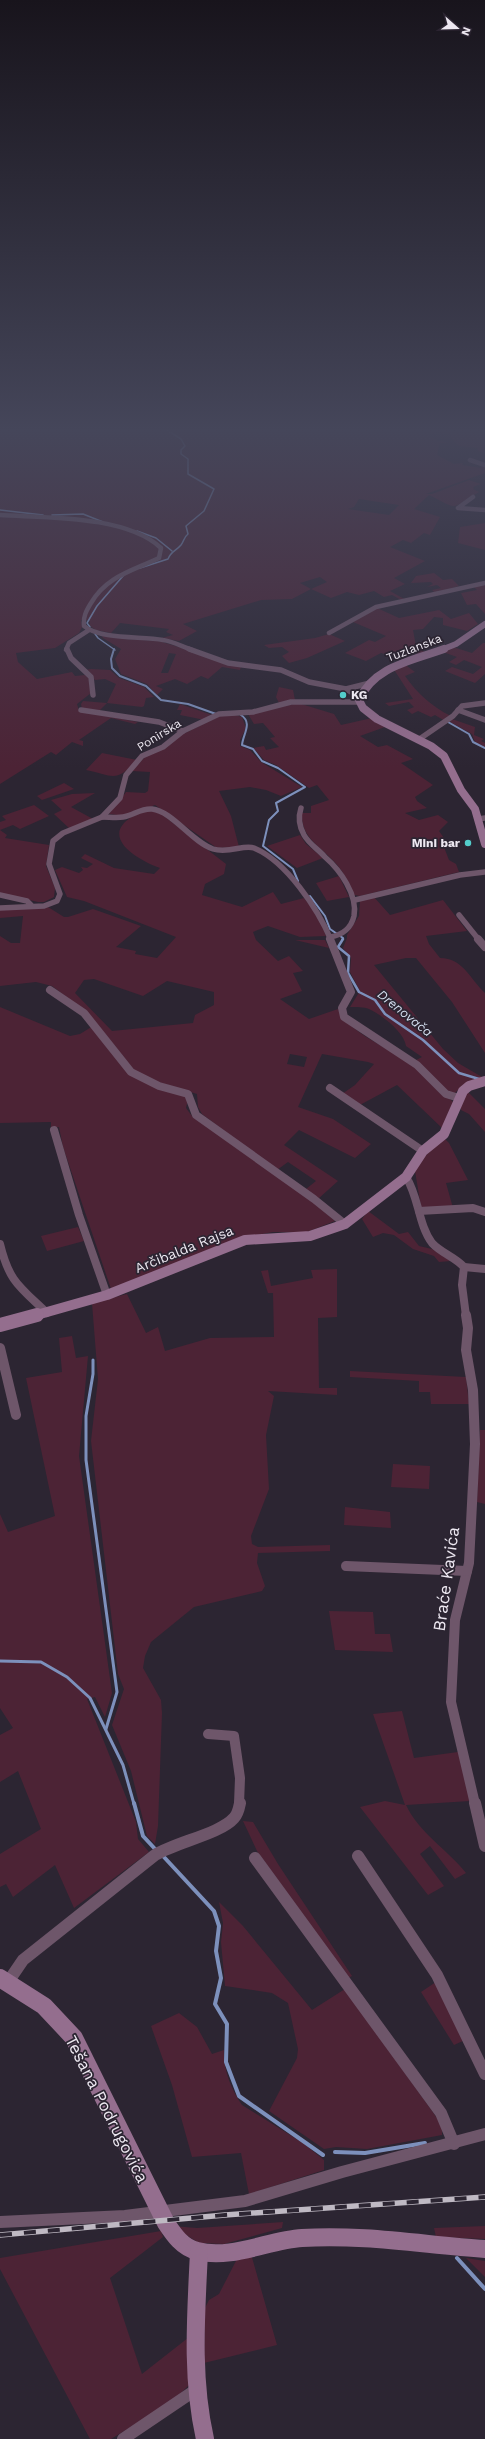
<svg xmlns="http://www.w3.org/2000/svg" width="485" height="2439" font-family="'Work Sans',sans-serif">
<style>
.green{fill:#4c2335;fill-rule:evenodd}
.lines{fill:none;stroke-linecap:round;stroke-linejoin:round}
.stream-far4{stroke:#7d90bc;stroke-width:1.5}
.stream-far3{stroke:#7d90bc;stroke-width:2}
.stream-far2{stroke:#7d90bc;stroke-width:2.5}
.stream-far1{stroke:#7d90bc;stroke-width:3}
.stream{stroke:#7d90bc;stroke-width:4}
.street-far4{stroke:#6e566a;stroke-width:4.5}
.street-far3{stroke:#6e566a;stroke-width:5.5}
.street-far2{stroke:#6e566a;stroke-width:8}
.street-far1{stroke:#6e566a;stroke-width:10}
.street{stroke:#6e566a;stroke-width:12}
.secondary-far4{stroke:#946e8e;stroke-width:6}
.secondary-far3{stroke:#946e8e;stroke-width:8}
.secondary-far2{stroke:#946e8e;stroke-width:10}
.secondary-far1{stroke:#946e8e;stroke-width:14}
.secondary{stroke:#946e8e;stroke-width:18}
.rail-casing{stroke:#bfb9c3;stroke-width:5.5}
.rail{stroke:#2c2532;stroke-width:4;stroke-dasharray:12;stroke-linecap:butt}
.poi-dot{fill:#53cdcb;stroke:#2c2532;stroke-width:1.5}
.labels{text-anchor:middle;dominant-baseline:central;stroke-width:3.5;stroke-linejoin:round;paint-order:stroke}
.far-street-label{font-size:12px;fill:#ede8f1;stroke:#2c2532}
.far-poi-label{font-size:12px;font-weight:bold;fill:#ede8f1;stroke:#2c2532;text-anchor:start}
.far-water-label{font-size:13px;font-style:italic;fill:#d4deef;stroke:#2c2532}
.street-label{font-size:14px;fill:#ede8f1;stroke:#2c2532}
.near-street-label{font-size:17px;fill:#ede8f1;stroke:#2c2532}
</style>
<rect width="100%" height="100%" fill="#2c2532"/>
<g class="green">
<path d="M0 427H439L436 429 456 431 459 429 450 427H485V447L483 450 485 453 478 451 477 448C458 445 459 450 449 434L435 431 428 436 439 441 451 443H440L437 455 454 464 463 463 462 465 481 468 482 464 485 465V473L426 494H432L469 480 481 484 473 487 474 488 473 489 479 492C450 510 459 510 429 495L414 509 440 517 430 535 424 533 411 543 403 540 390 547 425 561 394 578 405 584 390 591 406 600 403 601 392 595 384 597 374 591 359 595 347 592 331 598 311 589 292 599 261 600 183 624 197 631 179 641 162 638 173 635 166 632 169 629 120 623 111 633 96 630 90 626 89 620H81L82 627 79 633 55 648 16 653 18 662 37 679 72 672 75 676 85 675 90 679 91 693 77 704 79 711 138 722 135 724 111 718 79 740 83 741V746L72 742 56 755 51 752 0 784ZM359 499 399 505 389 515 348 509 354 507ZM320 577 327 582 311 589 300 583Z"/>
<polygon points="485,523 485,550 458,543 460,527"/>
<polygon points="434,573 443,580 452,579 459,586 435,593 432,590 441,588 437,585 427,587 433,584 431,582 411,583 416,576"/>
<polygon points="485,584 485,614 476,604 467,605 461,593 477,590 473,586"/>
<polygon points="377,608 399,618 439,610 451,619 469,613 478,624 467,631 443,625 443,618 434,617 423,629 413,630 416,646 426,653 421,655 405,648 388,655 381,653 366,661 345,653 369,640 375,642 386,636 353,622"/>
<path d="M100 633 124 639 159 641 241 666 240 670 222 667 208 679 201 676 187 684 175 679 156 686 163 689 157 695 147 684 121 674 115 659 121 649 103 638ZM169 653 176 654 168 673H161Z"/>
<polygon points="329,634 345,641 307,658 289,663 282,656 289,652 282,647 269,648 264,645 315,638"/>
<polygon points="483,643 485,643 485,674 475,683 445,671 452,667 473,674 482,667 464,660 456,665 449,662 457,657 443,652 453,647 472,653"/>
<path d="M404 664 415 672 405 676C417 693 432 707 451 716L445 721 435 715 431 717 418 711 412 714 407 710 414 707 409 702 389 706 385 703 413 699 393 668Z"/>
<polygon points="91,669 110,670 119,678 144,687 154,697 146,698 144,706 142,707 107,703 99,711 82,709 81,704 83,701 107,703 116,684 105,679 95,680 85,670"/>
<polygon points="279,687 293,690 295,700 279,703 276,697"/>
<path d="M298 703 334 714 341 725 372 718 385 727 360 736 378 747 387 745 413 759 401 763 433 785 415 797 417 801 427 808 405 813 419 820 438 815 448 822 439 831 446 841 442 842 449 860 456 864 459 872 360 896 354 895C348 887 347 878 341 870 328 850 300 841 302 813H311V806L329 800 317 785 309 788 276 765 264 760 253 748 264 746 266 750 279 747 270 738 275 737 263 723 254 724 248 714Z"/>
<polygon points="180,704 212,715 205,720 180,715 182,710 177,710"/>
<polygon points="235,715 242,717 246,728 240,740 240,746 250,750 261,762 302,787 281,796 266,790 250,787 219,791 231,816 239,847 217,848 155,805 125,816 109,814 126,792 145,793 148,791 150,772 132,771 145,757 167,747 181,735 220,716"/>
<polygon points="452,719 475,727 474,735 484,739 481,741 485,743 485,747 475,742 472,734 450,722"/>
<path d="M102 753 137 760C116 783 114 776 86 770Z"/>
<polygon points="64,783 74,789 42,800 37,796"/>
<polygon points="95,793 71,807 93,819 70,829 54,814 62,810 51,800 72,794"/>
<polygon points="34,805 49,816 20,829 13,825 0,830 7,835 5,838 49,845 46,866 55,888 54,897 44,902 38,902 0,893 0,822 6,820 2,816"/>
<path d="M147 810 160 813 226 864 224 874 205 884 202 895 242 907 273 892 281 904 304 898 318 915 326 936 300 937 268 926 253 932 256 940 278 961 289 956 303 971 293 973 302 991 280 999 309 1019 338 1009C347 1032 391 1049 412 1064 421 1072 429 1083 438 1091 442 1096 449 1097 453 1102L442 1128 397 1085 358 1106 342 1094 355 1085 374 1064 368 1062 322 1054 298 1107 333 1119 371 1144 355 1158 299 1130 284 1145 338 1181 318 1199 306 1189 316 1181 288 1162 277 1170 267 1163 202 1114 198 1107 197 1094 158 1082 134 1070 89 1014 52 986 36 982 0 986V936L11 943H20L23 916 0 918V910L48 907 64 917H68L93 909 141 926 116 947 136 951 135 954 157 958 176 937 84 901 67 897 55 870 62 867 79 873 83 870 81 867 87 868 93 864 81 858 85 854 114 868 154 874 160 868C126 855 95 829 147 810ZM94 979 143 996 167 981 214 992V1005L195 1015 193 1023 112 1031 75 993 84 980ZM290 1054 307 1057 304 1067 287 1064Z"/>
<polygon points="300,835 306,844 323,858 297,868 267,846"/>
<polygon points="339,876 349,897 327,901 316,883"/>
<path d="M373 896 390 915 443 900 467 931 426 936 429 944 440 958C463 958 470 979 485 993V1053L452 1002 416 958H406L374 965 443 1049 458 1063 482 1077 463 1085 455 1093 447 1092 416 1060 422 1057 406 1046C404 1032 382 1015 369 1009 364 1007 356 1007 350 1007L360 991 350 972 351 958 343 948 347 938V935L359 916 360 901Z"/>
<polygon points="295,940 325,940 329,948"/>
<polygon points="0,1007 70,1036 80,1034 93,1026 127,1072 184,1094 188,1099 186,1108 192,1116 314,1203 335,1221 307,1232 273,1232 241,1238 111,1289 63,1147 59,1127 51,1128 51,1122 0,1123"/>
<polygon points="467,1091 485,1109 485,1132 469,1114 461,1110 461,1103"/>
<polygon points="444,1138 449,1143 468,1180 446,1183 453,1208 421,1207 415,1171 423,1158"/>
<polygon points="368,1211 399,1234 408,1232 419,1246 432,1249 451,1261 439,1262 434,1256 413,1249 394,1235 383,1233 373,1237 362,1219"/>
<polygon points="78,1227 84,1241 47,1251 41,1236"/>
<polygon points="337,1269 337,1317 318,1318 319,1388 337,1388 337,1395 268,1391 274,1396 266,1435 269,1489 251,1536 252,1544 258,1547 330,1545 330,1551 258,1553 257,1563 265,1586 262,1591 194,1607 151,1642 145,1656 143,1668 161,1700 162,1713 158,1826 155,1844 147,1836 131,1771 112,1725 124,1689 118,1674 91,1441 98,1379 92,1303 127,1294 146,1333 158,1327 165,1351 210,1338 274,1337 273,1293 268,1293 261,1271 268,1270 271,1286 313,1278 311,1270"/>
<polygon points="72,1336 76,1358 88,1356 79,1456 112,1693 105,1717 95,1697 87,1699 136,1822 138,1839 149,1852 74,1908 55,1865 13,1897 6,1884 0,1887 0,1854 41,1829 18,1771 0,1782 0,1735 13,1728 0,1708 0,1514 8,1532 55,1516 26,1378 62,1372 59,1338"/>
<polygon points="350,1371 466,1377 469,1404 431,1404 430,1392 419,1392 419,1381 350,1377"/>
<polygon points="480,1430 485,1430 485,1504 477,1502"/>
<polygon points="393,1464 430,1466 429,1489 391,1487"/>
<polygon points="345,1507 390,1512 391,1528 344,1525"/>
<polygon points="329,1611 373,1612 375,1634 390,1634 393,1652 335,1650"/>
<path d="M402 1711 414 1758 458 1752 470 1801 406 1805C419 1833 447 1849 466 1873L455 1879 430 1846 420 1854 444 1886 428 1895 360 1807 385 1801 405 1805 373 1714Z"/>
<polygon points="243,1821 253,1822 278,1864 352,1976 348,1978 257,1851"/>
<polygon points="219,1902 243,1926 312,2010 345,1989 442,2125 442,2135 367,2149 336,2147 324,2149 269,2111 297,2058 298,2049 288,2003 272,1993 225,1986 221,1942 223,1923"/>
<polygon points="436,1982 465,2040 454,2045 421,1992"/>
<path d="M179 2013 197 2027 212 2054 224 2050C223 2069 231 2089 242 2105L303 2143 324 2160V2170L249 2194 241 2153 192 2157 172 2085 151 2026Z"/>
<polygon points="283,2222 282,2228 224,2244 199,2243 172,2226 197,2228"/>
<polygon points="485,2226 485,2239 436,2237 434,2228"/>
<polygon points="161,2231 163,2237 110,2278 142,2374 193,2334 189,2385 172,2402 111,2439 90,2439 0,2269 0,2258"/>
<polygon points="251,2254 277,2345 204,2363 205,2308 209,2300 219,2294 237,2259"/>
<polygon points="466,2258 485,2261 485,2277"/>
</g>
<g class="lines">
<g class="stream-far4">
<polyline points="0,510 43,515"/>
<polyline points="52,515 83,514 103,522"/>
<polyline points="137,531 156,538 172,551"/>
<path d="M140 568 168 559C171 551 176 551 181 545 184 541 184 537 188 534L186 526 204 511 214 489 188 474V459L181 454V450L185 446 181 439 162 427"/>
<polyline points="90,627 87,623 97,606 123,576"/>
<polyline points="93,631 98,638 115,650"/>
</g>
<g class="stream-far3">
<polyline points="114,649 111,659 112,668 120,676 146,686 161,700 188,704 216,714"/>
<path d="M241 715C253 723 243 734 242 745L253 749 262 761 278 768 305 787 276 803 278 811 269 820 263 846 293 869 298 881"/>
<polyline points="448,722 469,734 473,742 485,748"/>
<polyline points="310,896 325,916 330,929 343,938 342,940"/>
</g>
<polyline class="stream-far2" points="343,939 338,947 349,956 348,973 359,992 375,1000 385,1014 423,1040 459,1073 479,1079"/>
<g class="stream-far1">
<polyline points="93,1360 93,1374 86,1416 86,1460 117,1692 106,1729"/>
<polyline points="0,1661 41,1662 67,1677 90,1698 123,1765 134,1804"/>
</g>
<g class="stream">
<polyline points="134,1803 143,1836 156,1850"/>
<polyline points="163,1856 214,1911 219,1926 216,1951 221,1978 215,2004 227,2024 226,2062 239,2096 323,2155"/>
<polyline points="335,2152 365,2153 425,2143"/>
<polyline points="457,2258 485,2289"/>
</g>
<g class="street-far4">
<polyline points="470,460 485,465"/>
<polyline points="473,497 458,508 485,510"/>
<path d="M0 515C46 518 126 515 161 548L159 558C132 571 107 576 91 603 86 611 83 617 84 626 101 640 141 636 163 640 172 641 183 647 192 650"/>
<polyline points="329,633 376,607 485,583"/>
<polyline points="66,650 69,643 89,630"/>
</g>
<g class="street-far3">
<polyline points="67,649 71,658 91,677 93,695"/>
<polyline points="189,649 228,663 281,670 309,682 346,689 360,697"/>
<polyline points="346,689 370,683"/>
<polyline points="81,710 159,722 183,731"/>
<polyline points="458,710 485,720"/>
<polyline points="418,740 453,716 462,706 485,703"/>
<path d="M301 808C298 817 299 826 304 835 309 844 318 849 325 857 340 870 358 895 354 916 351 929 342 935 330 937"/>
<path d="M102 817C109 817 117 818 123 817 134 815 141 808 152 809 172 811 192 842 213 849 229 854 244 844 254 848 286 861 318 909 331 940"/>
<polyline points="478,819 485,818"/>
<polyline points="0,895 27,901 31,905"/>
<polyline points="355,900 460,875 485,872"/>
<polyline points="0,908 44,906 57,901 60,894 49,864 53,841 63,833 102,817 120,798 126,775 142,756 163,747 183,731 219,714 253,712 291,702 359,702"/>
<polyline points="459,915 479,940"/>
</g>
<g class="street-far2">
<polyline points="330,939 351,992 342,1008 344,1017 417,1065 446,1094 459,1098"/>
<polyline points="478,939 485,947"/>
<polyline points="50,990 84,1013 131,1072 159,1086 188,1094 196,1115 314,1199 345,1224"/>
<polyline points="330,1088 423,1151"/>
<polyline points="54,1130 79,1215 107,1295"/>
<path d="M406 1177C419 1197 418 1224 432 1243 441 1253 455 1257 464 1267L462 1285 466 1316"/>
<polyline points="419,1211 473,1208 485,1212"/>
<path d="M0 1244C9 1282 20 1287 47 1313"/>
<polyline points="464,1267 485,1269"/>
</g>
<g class="street-far1">
<polyline points="466,1315 468,1328 466,1350 473,1390 475,1444 469,1563 455,1620 451,1702 475,1804"/>
<polyline points="0,1348 16,1415"/>
<polyline points="346,1566 467,1571"/>
<polyline points="208,1734 234,1736 240,1778 239,1804"/>
</g>
<g class="street">
<polyline points="475,1803 485,1846"/>
<polyline points="358,1856 437,1975 485,2074"/>
<polyline points="255,1858 441,2113 454,2144"/>
<path d="M8 1982 23 1960 155 1855C176 1842 220 1834 234 1818 238 1814 239 1808 240 1803"/>
<polyline points="0,2222 125,2216 245,2201 342,2172 485,2134"/>
<polyline points="123,2439 197,2389"/>
</g>
<polyline class="secondary-far4" points="441,650 456,644 485,624"/>
<path class="secondary-far3" d="M444 649C412 661 374 666 359 700L363 708 377 719 431 746 444 756 461 790 475 809 485 844"/>
<polyline class="secondary-far2" points="33,1316 107,1295 245,1240 310,1236 345,1224 406,1177 423,1151 444,1134 463,1091 469,1086 485,1081"/>
<polyline class="secondary-far1" points="0,1325 37,1315"/>
<g class="secondary">
<path d="M0 1978 44 2006 74 2038 166 2223C174 2235 182 2247 197 2251 231 2260 269 2240 302 2238 363 2234 425 2245 485 2249"/>
<path d="M199 2252C196 2315 191 2377 205 2439"/>
</g>
<g class="rail-casing">
<polyline id="rail" points="0,2235 225,2215 485,2197"/>
</g>
<use href="#rail" class="rail"/>
</g>
<linearGradient id="sky" x2="0" y2="1"><stop stop-color="#18141c"/><stop offset="0.56" stop-color="#45465a"/><stop offset="1" stop-color="#45465a" stop-opacity="0"/></linearGradient>
<rect width="485" height="768" fill="url(#sky)"/>
<g class="poi-dot">
<circle cx="343" cy="695" r="4"/>
<circle cx="468" cy="843" r="4"/>
</g>
<g class="labels">
<g class="far-street-label">
<text transform="translate(414 648) rotate(-21)">Tuzlanska</text>
<text transform="translate(159 735) rotate(-32)">Ponirska</text>
</g>
<g class="far-poi-label">
<text x="351" y="695">KG</text>
<text x="460" y="843" text-anchor="end">Mini bar</text>
</g>
<g class="far-water-label">
<text transform="translate(405 1013) rotate(39)">Drenovača</text>
</g>
<g class="street-label">
<text transform="translate(184 1249) rotate(-22)">Arčibalda Rajsa</text>
</g>
<g class="near-street-label">
<text transform="translate(446 1579) rotate(-82)">Braće Kavića</text>
<text transform="translate(107 2109) rotate(63)">Tešana Podrugovića</text>
</g>
</g>
<g transform="translate(457 28) rotate(110)" stroke="#2c2532" stroke-width="3" paint-order="stroke">
<path d="M0-3L7 15L0 10L-7 15Z" fill="#ede8f1"/>
<text y="-6" font-size="11" font-weight="bold" text-anchor="middle" fill="#ede8f1">N</text>
</g>
</svg>
